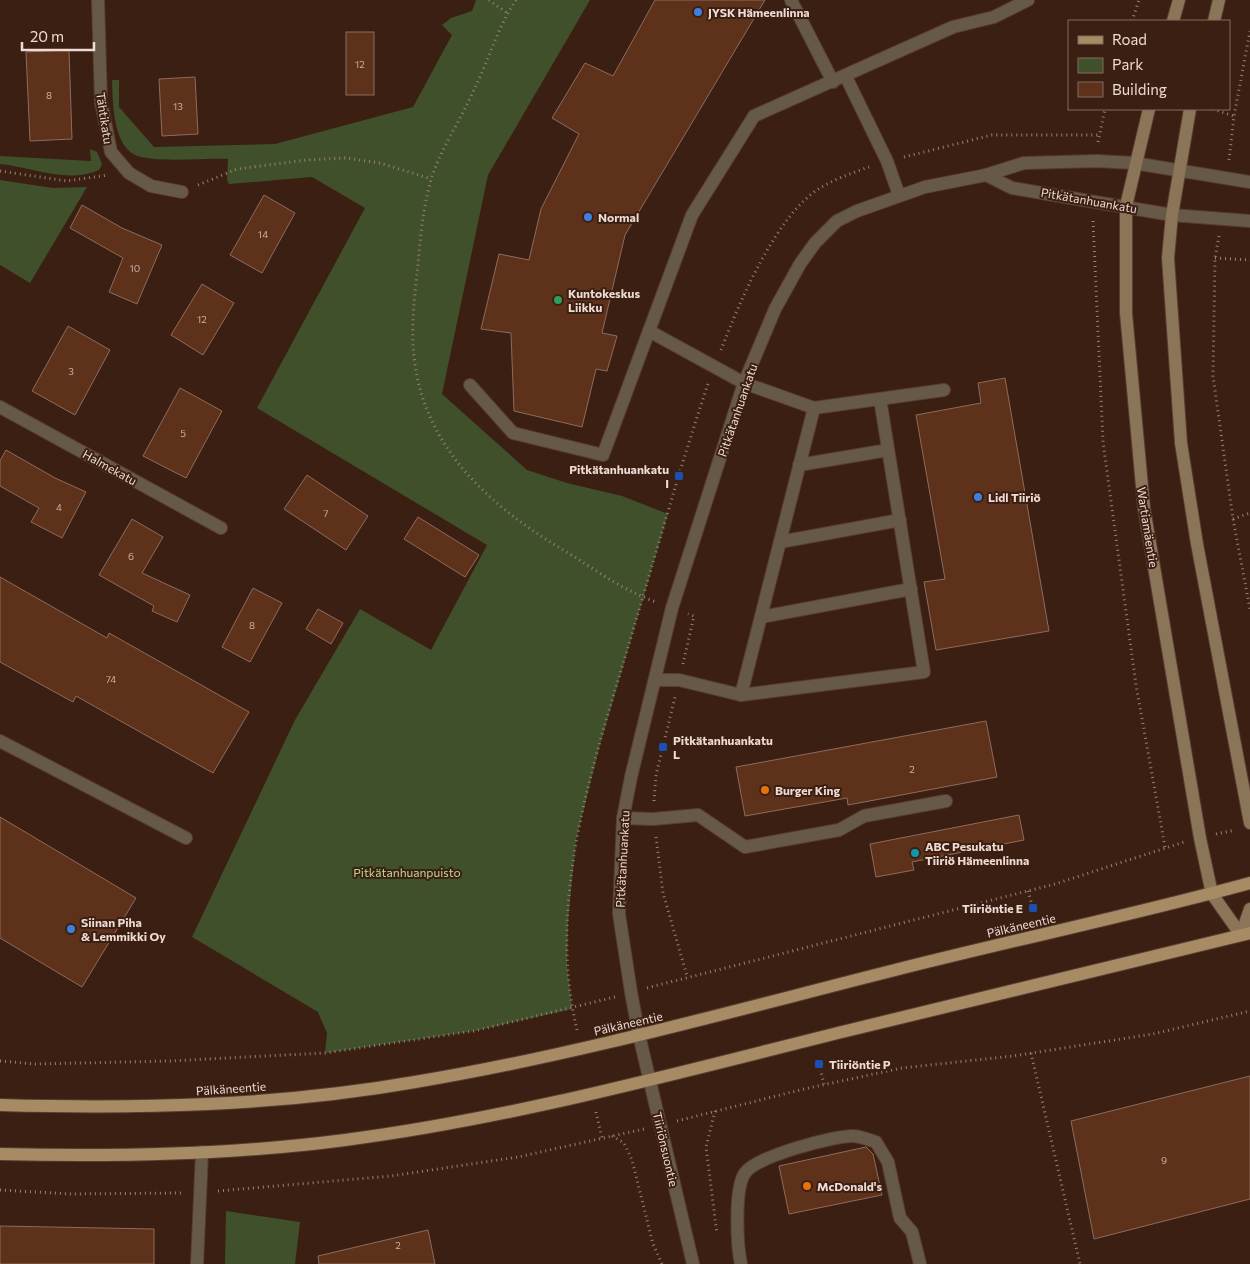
<svg xmlns="http://www.w3.org/2000/svg" width="1250" height="1264" font-family="Commissioner,sans-serif">
<style>
.green{fill:#40502a}
.building{fill:#5e311b;stroke:#8d6c5d}
.lines{fill:none;stroke-linecap:round;stroke-linejoin:round}
.lane-casing{stroke:#583d31;stroke-width:14}
.street-casing{stroke:#583d31;stroke-width:14}
.secondary-casing{stroke:#583d31;stroke-width:14}
.primary-casing{stroke:#583d31;stroke-width:14}
.path{stroke:#988176;stroke-width:3;stroke-dasharray:1 4;stroke-linecap:butt}
.lane{stroke:#675947;stroke-width:12}
.street{stroke:#675947;stroke-width:12}
.secondary{stroke:#8b7558;stroke-width:12}
.primary{stroke:#a78b65;stroke-width:12}
.shop-dot{fill:#3f7fe0;stroke:#3b1f12;stroke-width:2}
.leisure-dot{fill:#2e9e5b;stroke:#3b1f12;stroke-width:2}
.transit-dot{fill:#1a4fb4;stroke:#3b1f12;stroke-width:2}
.food-dot{fill:#e8710a;stroke:#3b1f12;stroke-width:2}
.culture-dot{fill:#0f9aa8;stroke:#3b1f12;stroke-width:2}
.labels{text-anchor:middle;dominant-baseline:central;stroke-width:4;stroke-linejoin:round;paint-order:stroke}
.number-label{font-size:10px;fill:#cab0a5}
.poi-label{font-size:12px;font-weight:bold;fill:#eedbd3;stroke:#3b1f12;text-anchor:start}
.street-label{font-size:12px;fill:#eedbd3;stroke:#3b1f12}
.park-label{font-size:12px;fill:#bcdc92;stroke:#3b1f12}
</style>
<rect width="100%" height="100%" fill="#3b1f12"/>
<g class="green">
<path d="M476 0H590L488 175 442 394 527 470 567 483 622 496 668 514 600 745 576 840 568 921 567 966 572 1009 474 1031 325 1053 327 1033 318 1012 192 937 295 720 360 609 431 650 487 545 257 408 365 208 312 177 229 184 227 180 228 159C206 158 152 163 135 155 112 143 113 101 112 80H119V107L154 147 275 144 413 107 452 35 442 25 451 18 472 11Z"/>
<path d="M90 149 97 152 102 164 99 170C68 184 31 167 0 164V156L91 161Z"/>
<polygon points="0,180 53,188 87,187 30,283 0,265"/>
<polygon points="226,1211 300,1222 295,1264 225,1264"/>
</g>
<g class="building">
<polygon points="655,0 765,0 625,235 602,333 617,336 607,371 596,369 582,427 514,411 511,333 481,329 499,254 529,260 541,209 579,134 552,118 585,63 613,76"/>
<rect x="346" y="32" width="28" height="63"/>
<polygon points="69,50 72,139 30,141 26,52"/>
<polygon points="195,77 198,134 162,136 159,79"/>
<polygon points="264,195 295,213 262,273 230,255"/>
<polygon points="82,205 122,228 162,245 137,304 109,292 123,258 70,228"/>
<polygon points="202,284 234,303 203,355 171,335"/>
<polygon points="68,326 110,350 75,415 32,391"/>
<polygon points="1005,378 1049,631 936,650 924,582 945,579 916,415 981,403 978,383"/>
<polygon points="180,388 222,411 186,478 143,456"/>
<polygon points="6,450 55,478 86,492 62,538 31,522 39,508 0,486 0,461"/>
<polygon points="307,475 368,516 346,550 284,509"/>
<polygon points="418,517 479,555 465,577 404,539"/>
<polygon points="132,519 163,537 142,573 190,595 177,622 152,611 154,606 99,575"/>
<polygon points="0,577 107,638 109,633 249,712 213,773 76,696 73,702 0,662"/>
<polygon points="253,588 282,603 250,662 222,647"/>
<polygon points="318,609 343,623 331,644 306,629"/>
<polygon points="986,721 997,777 848,805 847,798 745,816 736,767"/>
<polygon points="1019,815 1024,840 912,862 914,870 876,877 870,844"/>
<polygon points="0,817 136,898 82,987 0,938"/>
<polygon points="1250,1076 1250,1199 1094,1239 1071,1121"/>
<polygon points="866,1147 873,1154 882,1195 789,1214 779,1166"/>
<polygon points="0,1226 154,1229 154,1264 0,1264"/>
<polygon points="428,1230 435,1264 319,1264 318,1256"/>
</g>
<g class="lines">
<g class="lane-casing">
<g id="lane">
<polyline points="791,0 833,82"/>
<polyline points="846,77 887,161 899,195"/>
<polyline points="649,331 744,383 814,408"/>
<polyline points="470,385 513,433 603,455 692,215 754,116 953,27 994,17 1028,0"/>
<polyline points="799,465 888,450"/>
<polyline points="780,542 900,520"/>
<polyline points="761,617 911,589"/>
<polyline points="655,680 679,680 741,695 924,672 880,399"/>
<polyline points="741,695 814,408 944,390"/>
<polyline points="0,741 186,838"/>
<polyline points="623,818 653,819 698,815 745,847 839,830 864,816 946,801"/>
<path d="M741 1264C737 1246 734 1188 745 1173 757 1156 833 1136 853 1136 860 1136 869 1140 876 1142L888 1162 900 1218 912 1232 920 1264"/>
</g>
</g>
<g class="street-casing">
<g id="street">
<polyline points="98,0 101,102 111,152 129,173 151,186 182,192"/>
<polyline points="986,175 1012,188 1172,215 1250,221"/>
<polyline points="0,407 221,528"/>
<polyline points="197,1264 202,1152"/>
<polyline points="693,1264 639,1035 631,992 619,914 623,818 631,777 672,608 744,383 775,309 800,264 815,243 837,221 857,211 925,187 986,175 1024,163 1097,161 1134,163 1250,182"/>
</g>
</g>
<g class="secondary-casing">
<g id="secondary">
<polyline points="1173,21 1179,0"/>
<polyline points="1214,21 1219,0"/>
<polyline points="1149,109 1126,206 1126,313 1144,508 1200,838 1212,894 1241,935"/>
<polyline points="1190,109 1172,215 1168,258 1181,443 1197,544 1250,823"/>
<polyline points="1241,935 1250,909"/>
</g>
</g>
<g class="primary-casing">
<g id="primary">
<path d="M0 1105C139 1109 278 1106 415 1082 577 1055 736 1010 895 970 1013 940 1133 915 1250 883"/>
<path d="M0 1154C115 1157 231 1155 345 1140 514 1118 680 1072 846 1031 980 998 1115 967 1250 933"/>
</g>
</g>
<g class="path">
<polyline points="489,0 507,13"/>
<path d="M516 0C497 28 488 62 473 92 461 119 438 154 431 180 422 211 420 243 417 274 414 301 411 329 414 356 423 448 491 507 565 551 596 570 622 590 656 602"/>
<polyline points="1132,21 1139,0"/>
<polyline points="1213,109 1233,116"/>
<polyline points="1098,142 1105,109"/>
<polyline points="904,157 992,135 1099,135"/>
<polyline points="1229,160 1234,116 1250,31"/>
<polyline points="0,171 67,181 108,175"/>
<polyline points="198,185 237,169 307,160 346,158 380,163 431,179"/>
<polyline points="1093,221 1103,442 1136,685 1165,847"/>
<polyline points="1219,236 1215,258 1213,376 1233,519 1250,609"/>
<polyline points="1215,258 1250,260"/>
<path d="M721 350C739 303 776 215 820 188 835 179 852 173 869 167"/>
<polyline points="1233,519 1250,513"/>
<polyline points="683,664 694,616 688,614"/>
<polyline points="654,801 656,775 675,697"/>
<polyline points="1216,834 1235,830"/>
<polyline points="656,837 663,893 687,976"/>
<polyline points="1028,891 1033,908"/>
<polyline points="647,988 1055,884 1184,842"/>
<path d="M577 1030C545 895 596 756 634 627 658 546 681 464 708 384"/>
<polyline points="1031,1053 1080,1264"/>
<polyline points="0,1061 35,1064 169,1061 325,1053 474,1031 615,997"/>
<polyline points="819,1064 824,1084"/>
<polyline points="715,1111 706,1147 717,1234"/>
<polyline points="596,1112 602,1138"/>
<polyline points="677,1121 804,1089 902,1068 1013,1056 1153,1034 1250,1011"/>
<polyline points="612,1136 624,1143 632,1160 653,1244 662,1264"/>
<polyline points="0,1190 71,1194 182,1193"/>
<polyline points="218,1191 391,1176 518,1157 644,1129"/>
</g>
<use href="#lane" class="lane"/>
<use href="#street" class="street"/>
<use href="#secondary" class="secondary"/>
<use href="#primary" class="primary"/>
</g>
<g class="shop-dot">
<circle cx="698" cy="12" r="5"/>
<circle cx="588" cy="217" r="5"/>
<circle cx="978" cy="497" r="5"/>
<circle cx="71" cy="929" r="5"/>
</g>
<circle class="leisure-dot" cx="558" cy="300" r="5"/>
<g class="transit-dot">
<rect x="674" y="471" width="10" height="10" rx="2.5"/>
<rect x="658" y="742" width="10" height="10" rx="2.5"/>
<rect x="1028" y="903" width="10" height="10" rx="2.5"/>
<rect x="814" y="1059" width="10" height="10" rx="2.5"/>
</g>
<g class="food-dot">
<circle cx="765" cy="790" r="5"/>
<circle cx="807" cy="1186" r="5"/>
</g>
<circle class="culture-dot" cx="915" cy="853" r="5"/>
<g class="labels">
<g class="number-label">
<text x="360" y="64">12</text>
<text x="49" y="95">8</text>
<text x="178" y="106">13</text>
<text x="263" y="234">14</text>
<text x="135" y="268">10</text>
<text x="202" y="319">12</text>
<text x="71" y="371">3</text>
<text x="183" y="433">5</text>
<text x="59" y="507">4</text>
<text x="326" y="513">7</text>
<text x="131" y="556">6</text>
<text x="252" y="625">8</text>
<text x="111" y="679">74</text>
<text x="912" y="769">2</text>
<text x="1164" y="1160">9</text>
<text x="398" y="1245">2</text>
</g>
<g class="poi-label">
<text x="708" y="12">JYSK Hämeenlinna</text>
<text x="598" y="217">Normal</text>
<text x="568" y="293">Kuntokeskus<tspan x="568" dy="14">Liikku</tspan></text>
<text x="669" y="469" text-anchor="end">Pitkätanhuankatu<tspan x="669" dy="14">I</tspan></text>
<text x="988" y="497">Lidl Tiiriö</text>
<text x="673" y="740">Pitkätanhuankatu<tspan x="673" dy="14">L</tspan></text>
<text x="775" y="790">Burger King</text>
<text x="925" y="846">ABC Pesukatu<tspan x="925" dy="14">Tiiriö Hämeenlinna</tspan></text>
<text x="1023" y="908" text-anchor="end">Tiiriöntie E</text>
<text x="81" y="922">Siinan Piha<tspan x="81" dy="14">&amp; Lemmikki Oy</tspan></text>
<text x="829" y="1064">Tiiriöntie P</text>
<text x="817" y="1186">McDonald's</text>
</g>
<g class="street-label">
<text transform="translate(105 118) rotate(81)">Tähtikatu</text>
<text transform="translate(1089 200) rotate(10)">Pitkätanhuankatu</text>
<text transform="translate(737 410) rotate(-71)">Pitkätanhuankatu</text>
<text transform="translate(110 467) rotate(29)">Halmekatu</text>
<text transform="translate(1148 527) rotate(81)">Wartiamäentie</text>
<text transform="translate(622 859) rotate(-87)">Pitkätanhuankatu</text>
<text transform="translate(1021 925) rotate(-13)">Pälkäneentie</text>
<text transform="translate(628 1023) rotate(-13)">Pälkäneentie</text>
<text transform="translate(231 1088) rotate(-4)">Pälkäneentie</text>
<text transform="translate(666 1149) rotate(77)">Tiiriönsuontie</text>
</g>
<g class="park-label">
<text x="407" y="872">Pitkätanhuanpuisto</text>
</g>
</g>
<rect x="1068" y="20" width="162" height="90" fill="#3b1f12" stroke="#836a5f"/>
<rect x="1078" y="36" width="25" height="8" fill="#a78b65" stroke="#836a5f"/>
<text x="1112" y="45" font-size="15" fill="#eedbd3">Road</text>
<rect x="1078" y="58" width="25" height="15" fill="#40502a" stroke="#836a5f"/>
<text x="1112" y="70" font-size="15" fill="#eedbd3">Park</text>
<rect x="1078" y="82" width="25" height="15" fill="#5e311b" stroke="#836a5f"/>
<text x="1112" y="95" font-size="15" fill="#eedbd3">Building</text>
<path d="M22 42v8h72v-8" fill="none" stroke="#eedbd3" stroke-width="2.5"/>
<text x="30" y="42" font-size="15" fill="#eedbd3" stroke="#3b1f12" stroke-width="4" paint-order="stroke">20 m</text>
</svg>
